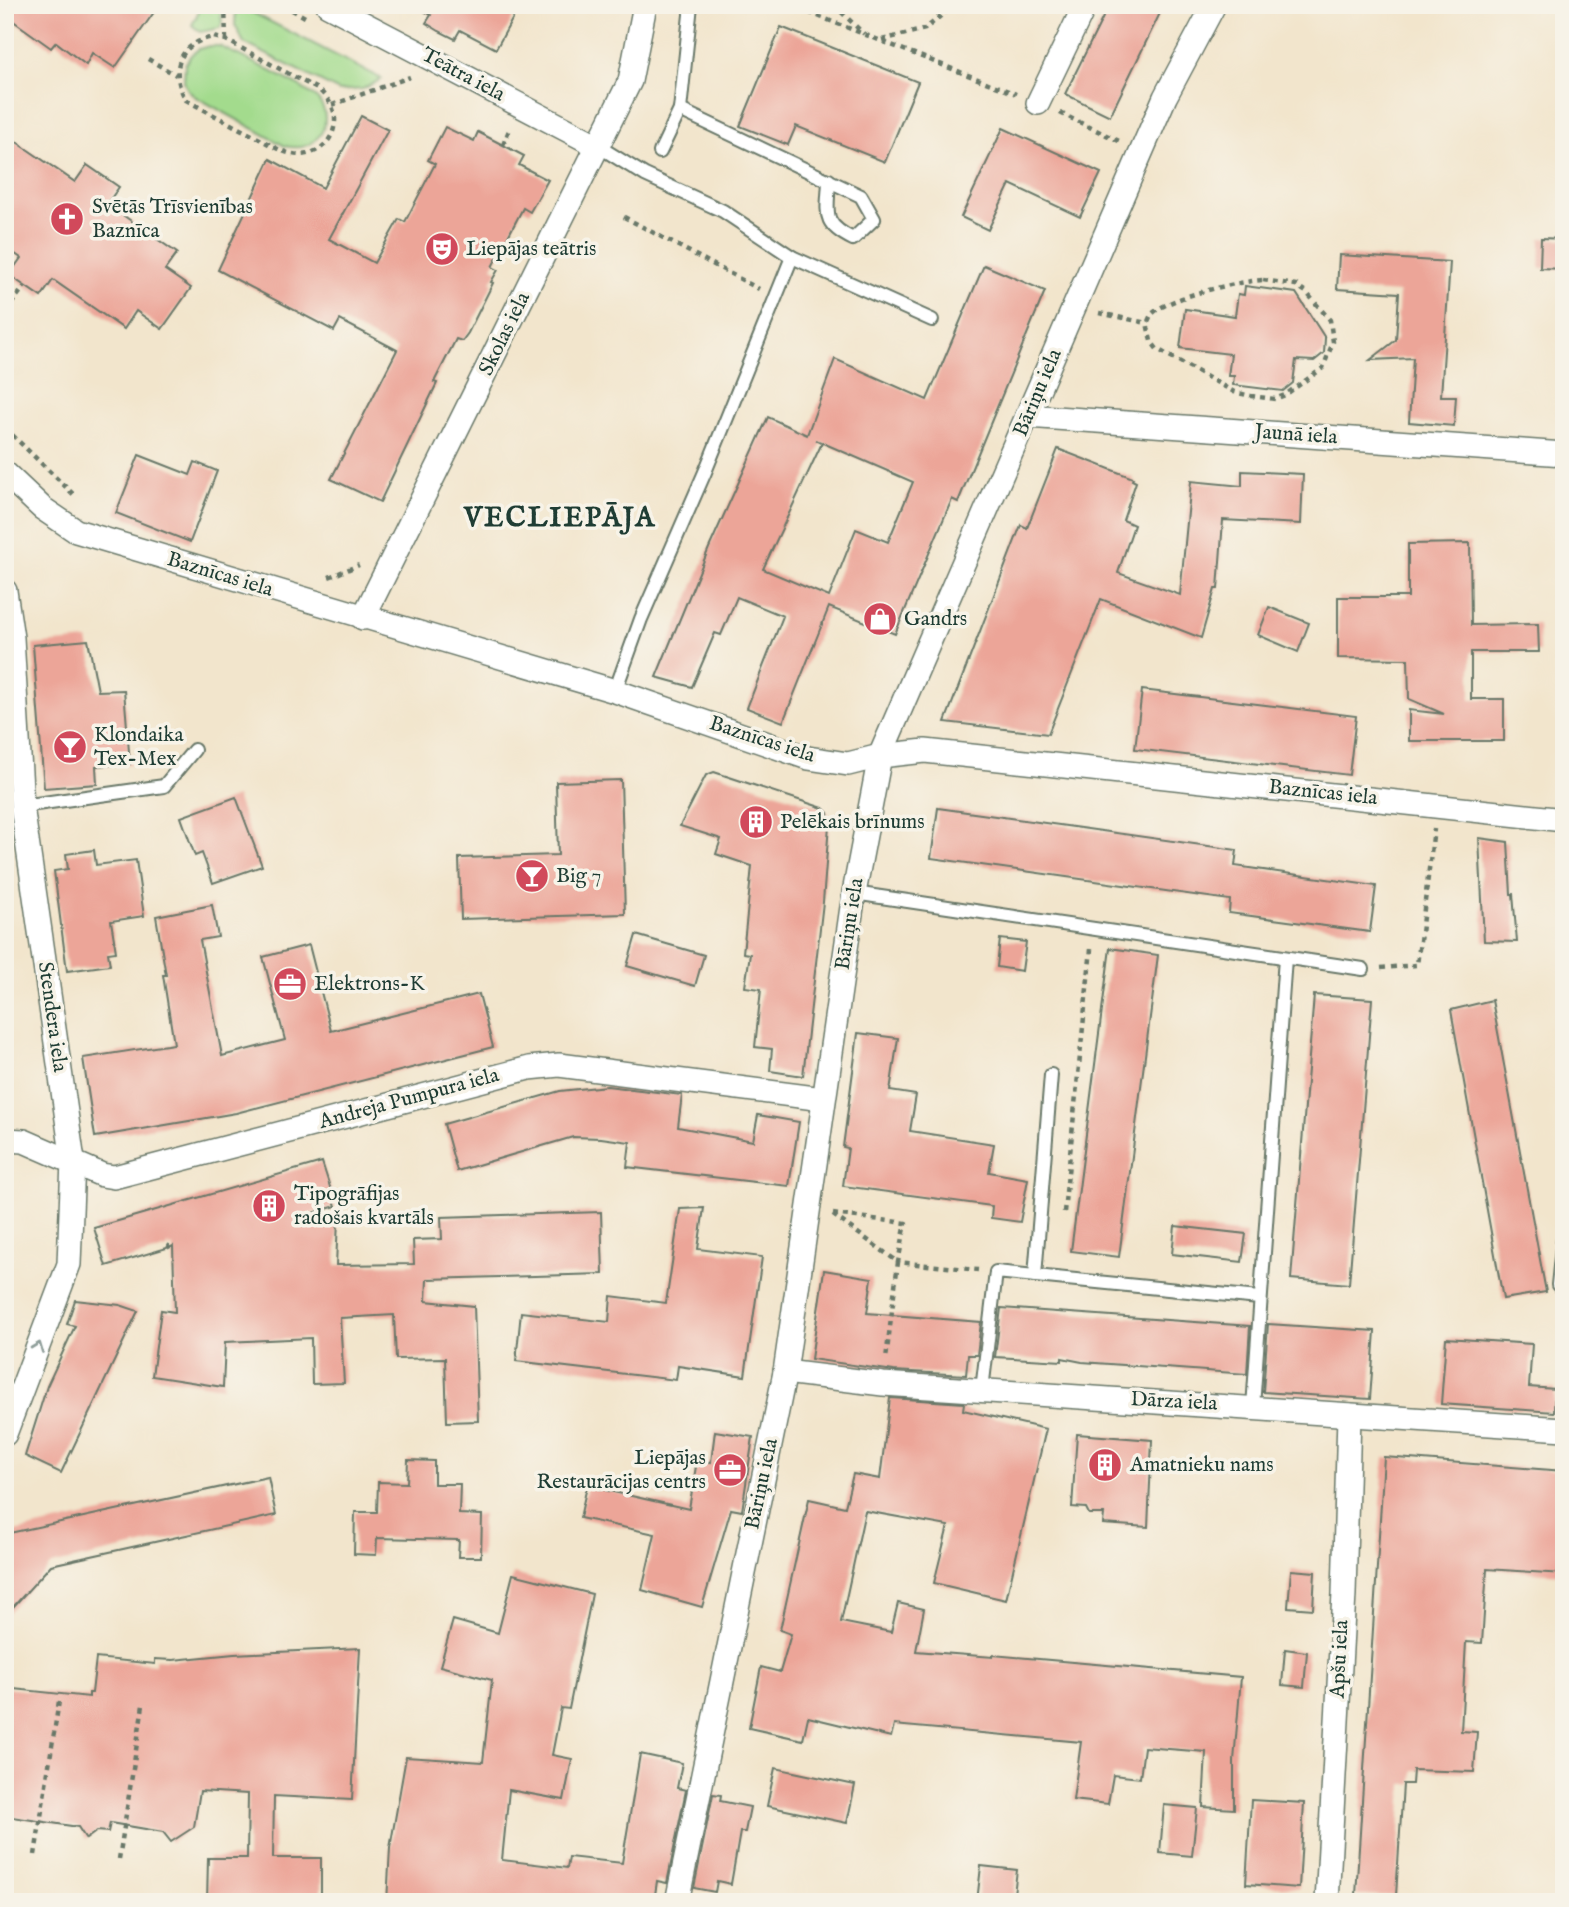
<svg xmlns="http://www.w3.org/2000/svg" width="1569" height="1907" font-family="'IM FELL English',serif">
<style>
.grass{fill:#a3db8d;stroke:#618c60;stroke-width:2}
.building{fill:#eca598;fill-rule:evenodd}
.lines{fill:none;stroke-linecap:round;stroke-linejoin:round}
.lane-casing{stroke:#697869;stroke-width:16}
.street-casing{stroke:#697869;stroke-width:26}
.path{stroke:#697869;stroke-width:4.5;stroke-dasharray:5 5;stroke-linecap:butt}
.lane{stroke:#fff;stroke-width:12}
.street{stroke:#fff;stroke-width:23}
.oneway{stroke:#8f9e9a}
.labels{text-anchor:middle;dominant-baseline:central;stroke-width:7;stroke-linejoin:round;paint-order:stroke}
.street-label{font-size:21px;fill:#1f3d34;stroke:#f7f3e8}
.poi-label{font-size:21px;fill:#1f3d34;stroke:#f7f3e8;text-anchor:start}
.district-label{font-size:28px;font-weight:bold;letter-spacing:2px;fill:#1f3d34;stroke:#f7f3e8}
</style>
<rect width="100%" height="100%" fill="#f7f3e8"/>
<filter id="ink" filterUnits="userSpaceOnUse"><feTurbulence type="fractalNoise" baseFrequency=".0143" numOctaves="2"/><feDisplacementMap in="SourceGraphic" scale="14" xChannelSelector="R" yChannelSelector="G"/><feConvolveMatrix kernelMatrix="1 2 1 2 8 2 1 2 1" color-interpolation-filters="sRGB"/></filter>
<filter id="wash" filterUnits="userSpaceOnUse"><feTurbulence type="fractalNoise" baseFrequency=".00686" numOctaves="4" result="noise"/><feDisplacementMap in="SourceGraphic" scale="28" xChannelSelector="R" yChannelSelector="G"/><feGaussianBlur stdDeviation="1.57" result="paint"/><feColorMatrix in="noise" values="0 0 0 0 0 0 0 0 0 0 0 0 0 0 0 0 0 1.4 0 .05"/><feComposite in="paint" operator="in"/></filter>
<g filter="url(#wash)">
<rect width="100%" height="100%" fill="#f2e5cc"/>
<g class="grass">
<polygon points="202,5 220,5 222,23 220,28 200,32 192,25"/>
<polygon points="236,5 238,5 382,79 363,89 339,91 244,43 235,25"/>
<path d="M209 46H219C238 55 310 88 319 101 327 112 327 126 319 136 310 148 298 149 285 146L194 96 188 90 184 82 185 64 191 55 199 49Z"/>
</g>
<g id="blocks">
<g class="building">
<polygon points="5,5 159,5 115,68 92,53 86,65 56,42 51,48 5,15"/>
<polygon points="413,5 520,5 496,49 460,30 455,39 439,31 426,23 431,15"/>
<polygon points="1109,5 1164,5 1110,116 1065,94"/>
<polygon points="781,27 918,82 885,162 796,126 788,145 740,126"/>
<polygon points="361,116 388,130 329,239 374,263 399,219 405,222 435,164 428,160 445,127 474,141 478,132 503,145 524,156 519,165 548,180 530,212 523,208 492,267 498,270 491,282 493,283 468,333 462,341 456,339 434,382 437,383 380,502 331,479 397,350 340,320 334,331 218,270 270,159 323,188"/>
<polygon points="1003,128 1101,173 1080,217 1010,184 988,230 961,217"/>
<polygon points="5,134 75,182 87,165 119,187 107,204 177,253 165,270 191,288 162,329 136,311 124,329 53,280 41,297 9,275 21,258 5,247"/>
<polygon points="1541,238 1564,239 1564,269 1540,268"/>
<polygon points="1339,255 1450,262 1441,396 1456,396 1454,426 1409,422 1413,358 1370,360 1396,340 1399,293 1337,289"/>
<path d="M984 265 1045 291 958 502 952 499 895 634 829 607 783 722 747 708 783 616 737 597 721 635 715 633 692 687 656 677 709 548 768 417 807 435 835 359 927 400ZM816 440 913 482 888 542 856 529 829 597 763 569 822 443Z"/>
<polygon points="1245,286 1296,293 1325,338 1324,353 1314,361 1296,360 1293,383 1283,391 1233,385 1234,376 1228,376 1231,354 1180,348 1185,309 1235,316 1238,294 1244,295"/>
<polygon points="1058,449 1133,478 1132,480 1136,482 1123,520 1134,525 1118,573 1180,595 1191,481 1242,486 1242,471 1303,474 1301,524 1223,520 1218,589 1215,589 1201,638 1101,599 1048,734 945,722 1021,525 1027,528"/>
<polygon points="139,455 190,475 195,462 217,471 190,542 116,513"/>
<polygon points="1470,543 1471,625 1538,624 1539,652 1471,652 1471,699 1504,699 1504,741 1409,741 1409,710 1444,714 1409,699 1408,659 1338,658 1338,597 1408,597 1408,544"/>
<polygon points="1269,607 1309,623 1298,652 1258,635"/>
<polygon points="88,640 98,691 124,690 130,764 96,766 97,784 44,788 33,645"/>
<polygon points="1142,690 1356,716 1349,775 1135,749"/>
<polygon points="714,772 823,808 828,813 829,825 823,902 803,1076 770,1071 772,1049 755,1047 761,989 745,987 750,954 743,953 752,866 716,854 721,839 680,826 706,775"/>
<polygon points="621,780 625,914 461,919 459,858 558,855 556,782"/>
<polygon points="236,797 262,866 213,883 202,853 195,856 181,817"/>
<polygon points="938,808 1237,850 1235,866 1376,886 1370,932 1229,913 1230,900 931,858"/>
<polygon points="1479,838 1508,842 1511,894 1513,894 1517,942 1484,941"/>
<polygon points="94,850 96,865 136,860 144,916 111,921 116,952 108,953 110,965 67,971 54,871 68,869 66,854"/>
<polygon points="212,905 218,937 200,940 222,1056 285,1040 263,957 309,945 331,1031 479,994 493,1047 236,1113 95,1137 83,1058 174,1044 163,975 166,975 156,916"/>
<polygon points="636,935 704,955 695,986 627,966"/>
<polygon points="1000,939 1026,942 1022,971 997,967"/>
<polygon points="1110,948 1158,955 1119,1257 1071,1251"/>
<polygon points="1314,995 1372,999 1349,1284 1291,1279"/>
<polygon points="1492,1000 1546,1292 1503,1299 1451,1010"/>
<polygon points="858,1033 898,1038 890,1091 916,1095 910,1131 994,1144 989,1172 1028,1179 1020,1222 991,1218 992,1206 843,1186 848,1148 843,1147"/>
<polygon points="607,1086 682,1095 678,1127 753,1141 758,1115 799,1122 789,1186 627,1167 630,1142 601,1138 573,1137 457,1171 444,1124 560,1091"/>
<polygon points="322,1162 336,1206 303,1216 304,1221 338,1220 336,1265 414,1264 413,1240 442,1239 441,1217 601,1212 603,1274 427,1279 426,1301 474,1306 478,1421 447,1422 445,1358 396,1359 394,1315 340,1318 344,1383 312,1384 311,1338 225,1342 223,1387 152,1376 161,1310 175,1312 173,1246 169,1248 169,1244 167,1248 106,1266 94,1228"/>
<polygon points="704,1208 698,1249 762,1257 745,1376 678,1366 676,1380 516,1361 521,1312 609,1322 611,1296 666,1303 680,1209"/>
<polygon points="1175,1226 1246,1234 1242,1262 1172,1254"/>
<polygon points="824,1270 872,1278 867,1313 981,1322 977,1355 968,1355 966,1375 894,1371 811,1359"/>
<polygon points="75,1300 120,1305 138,1311 61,1473 25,1456 47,1386 75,1326 67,1324"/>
<polygon points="1001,1308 1250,1326 1247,1374 1082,1362 1062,1358 1062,1361 995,1357"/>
<polygon points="1268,1324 1375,1331 1370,1399 1263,1392"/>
<polygon points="1446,1338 1532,1344 1529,1387 1555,1389 1554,1412 1441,1404"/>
<polygon points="890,1398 964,1403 963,1410 1046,1429 1006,1600 934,1583 948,1526 865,1511 841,1622 891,1632 898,1603 924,1609 916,1651 993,1657 993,1655 1241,1677 1234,1761 1234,1809 1203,1807 1206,1752 1144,1747 1140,1778 1113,1775 1108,1804 1073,1800 1081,1742 894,1725 891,1737 808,1717 803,1740 749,1728 761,1667 780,1672 791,1634 780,1630 809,1499 845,1507 853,1474 880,1479"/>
<polygon points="715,1431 753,1437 742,1511 731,1509 702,1607 642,1590 655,1534 580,1518 587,1486 689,1509 697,1460 711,1462"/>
<polygon points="1077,1434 1152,1440 1148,1527 1103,1524 1104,1514 1089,1514 1086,1508 1072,1507"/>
<polygon points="1384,1457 1564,1471 1564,1574 1487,1569 1482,1643 1466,1642 1461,1731 1477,1732 1474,1772 1413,1770 1412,1784 1403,1784 1396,1896 1356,1895"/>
<polygon points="408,1460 434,1461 434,1484 460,1484 459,1514 482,1515 481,1557 458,1557 459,1540 377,1538 376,1555 354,1554 355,1512 377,1512 378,1482 407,1483"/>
<polygon points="268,1477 276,1515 51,1565 5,1616 5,1534"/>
<polygon points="1291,1570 1315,1572 1313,1609 1288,1607"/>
<polygon points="513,1574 592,1594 569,1709 561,1708 552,1755 572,1759 564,1800 509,1790 502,1860 567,1868 569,1857 622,1863 640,1754 682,1763 677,1788 686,1790 667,1883 657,1881 654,1902 387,1902 390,1848 406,1757 483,1762 492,1680 440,1666 453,1620 498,1633"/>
<polygon points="360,1648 352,1800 274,1796 273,1858 321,1858 321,1902 207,1902 208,1858 247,1858 248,1794 200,1791 194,1827 171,1842 163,1832 110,1823 108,1832 97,1831 86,1839 78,1827 5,1816 5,1688 89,1697 89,1693 92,1693 96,1658 155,1664 155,1659 173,1660 234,1654"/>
<polygon points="1285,1649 1307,1652 1304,1687 1282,1685"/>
<polygon points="775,1768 855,1785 847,1823 767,1806"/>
<polygon points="713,1794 721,1795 720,1801 750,1807 745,1832 740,1832 731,1884 717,1881 715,1892 694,1888"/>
<polygon points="1251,1800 1304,1803 1299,1888 1246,1884"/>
<polygon points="1164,1805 1197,1808 1192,1856 1160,1853"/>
<polygon points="981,1866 1017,1870 1013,1902 977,1902"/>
</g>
</g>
</g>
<g filter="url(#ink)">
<use href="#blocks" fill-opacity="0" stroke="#697869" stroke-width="2"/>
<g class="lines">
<g class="lane-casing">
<g id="lane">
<path d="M680 110 861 196 874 219 853 239C820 223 828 212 829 180"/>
<polyline points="598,146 645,175 723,211 792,257 705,472 641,619 615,691"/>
<polyline points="660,152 680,110 691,5"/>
<polyline points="792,257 932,320"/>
<polyline points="22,806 164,786 194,750"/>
<polyline points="854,893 1363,969"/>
<polyline points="1564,1229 1558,1285 1564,1285"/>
<polyline points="1035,1276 1051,1075"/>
<polyline points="982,1390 996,1272 1259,1298"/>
<polyline points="1253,1407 1285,958"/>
</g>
</g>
<g class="street-casing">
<g id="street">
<polyline points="328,5 598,146"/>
<polyline points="1038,103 1085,5"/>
<polyline points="1027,416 1564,454"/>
<polyline points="5,473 42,508 76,531 615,691 808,758 848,764 880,756 925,751 1564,820"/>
<polyline points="5,591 12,638 22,806 73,1161 69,1264 5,1434"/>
<polyline points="363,618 630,81 645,5"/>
<polyline points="5,1140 24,1141 102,1175 114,1177 529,1068 559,1065 823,1099"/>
<polyline points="785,1372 883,1384 1564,1429"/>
<polyline points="677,1902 785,1372 854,893 880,756 1165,97 1214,5"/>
<polyline points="1327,1902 1344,1594 1349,1415"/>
</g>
</g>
<g class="path">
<polyline points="225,5 226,40"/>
<polyline points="283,5 305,17"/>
<polyline points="790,5 1016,94"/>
<polyline points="834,5 864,34"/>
<path d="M214 37 226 40 319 90C330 100 338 112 334 128 330 146 311 158 293 154 281 152 269 144 258 138 234 126 210 113 186 100 169 71 178 43 214 37Z"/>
<polyline points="882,40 925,29 954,5"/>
<polyline points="148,59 176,75"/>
<polyline points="332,105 410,77"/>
<polyline points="1060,113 1119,141"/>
<polyline points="503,145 509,130"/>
<polyline points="624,217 759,289"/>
<path d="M1263 280 1296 285 1306 292 1330 320 1333 342 1323 368 1285 395 1275 399 1251 396 1234 392 1157 349 1151 341 1147 323C1149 320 1150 316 1152 314 1168 297 1240 281 1263 280Z"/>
<polyline points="5,312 25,286"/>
<polyline points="1099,313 1147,323"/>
<polyline points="5,428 75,496"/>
<polyline points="329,577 359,565"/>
<polyline points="1381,968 1417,965 1434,829"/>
<polyline points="1064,1212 1091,949"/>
<polyline points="833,1214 906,1223 898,1262 978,1270"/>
<polyline points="833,1215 898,1262 886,1359"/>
<polyline points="35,1855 59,1701"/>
<polyline points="119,1859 143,1705"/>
</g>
<use href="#lane" class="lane"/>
<use href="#street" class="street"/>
</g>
<defs><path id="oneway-chevron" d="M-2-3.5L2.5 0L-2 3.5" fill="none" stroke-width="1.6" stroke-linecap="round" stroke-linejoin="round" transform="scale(1.75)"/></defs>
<use class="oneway" href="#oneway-chevron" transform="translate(38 1347) rotate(-69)"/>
</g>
<defs>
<g id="church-disc" transform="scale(1.75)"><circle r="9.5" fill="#d1495b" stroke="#f7f3e8"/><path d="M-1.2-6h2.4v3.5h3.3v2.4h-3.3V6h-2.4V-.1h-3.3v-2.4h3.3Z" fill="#fff"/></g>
<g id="theatre-disc" transform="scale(1.75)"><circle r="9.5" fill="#d1495b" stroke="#f7f3e8"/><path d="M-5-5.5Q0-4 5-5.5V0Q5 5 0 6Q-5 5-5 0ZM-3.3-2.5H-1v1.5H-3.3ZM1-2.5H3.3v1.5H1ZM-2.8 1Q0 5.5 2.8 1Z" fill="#fff"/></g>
<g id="shop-disc" transform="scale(1.75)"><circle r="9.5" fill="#d1495b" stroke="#f7f3e8"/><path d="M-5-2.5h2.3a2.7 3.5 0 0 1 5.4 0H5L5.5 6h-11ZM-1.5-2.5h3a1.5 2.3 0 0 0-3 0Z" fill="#fff"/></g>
<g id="bar-disc" transform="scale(1.75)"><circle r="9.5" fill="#d1495b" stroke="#f7f3e8"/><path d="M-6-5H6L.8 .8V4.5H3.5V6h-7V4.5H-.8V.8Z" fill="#fff"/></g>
<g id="building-disc" transform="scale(1.75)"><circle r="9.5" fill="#d1495b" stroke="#f7f3e8"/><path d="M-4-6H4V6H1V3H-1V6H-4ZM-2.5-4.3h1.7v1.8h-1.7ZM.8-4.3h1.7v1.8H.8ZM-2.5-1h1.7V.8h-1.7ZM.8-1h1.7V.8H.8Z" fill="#fff"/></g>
<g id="office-disc" transform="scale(1.75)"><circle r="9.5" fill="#d1495b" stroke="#f7f3e8"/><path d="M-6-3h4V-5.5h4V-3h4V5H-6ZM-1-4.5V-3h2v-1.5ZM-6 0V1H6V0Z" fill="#fff"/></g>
</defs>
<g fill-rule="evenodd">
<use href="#church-disc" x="67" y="219"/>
<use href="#theatre-disc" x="442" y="249"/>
<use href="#shop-disc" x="880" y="619"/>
<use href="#bar-disc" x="70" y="747"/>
<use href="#building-disc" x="756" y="822"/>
<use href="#bar-disc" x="532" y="876"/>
<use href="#office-disc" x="290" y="984"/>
<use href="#building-disc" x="269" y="1206"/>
<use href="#building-disc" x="1105" y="1465"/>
<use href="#office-disc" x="730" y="1470"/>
</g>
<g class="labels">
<g class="street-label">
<text transform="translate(463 75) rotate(28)">Teātra iela</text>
<text transform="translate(505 334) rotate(-64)">Skolas iela</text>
<text transform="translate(1038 393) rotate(-67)">Bāriņu iela</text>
<text transform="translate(1296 435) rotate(4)">Jaunā iela</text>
<text transform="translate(220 575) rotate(17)">Baznīcas iela</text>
<text transform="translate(762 740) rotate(18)">Baznīcas iela</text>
<text transform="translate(1323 793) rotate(6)">Baznīcas iela</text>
<text transform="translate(850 924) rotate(-81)">Bāriņu iela</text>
<text transform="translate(52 1017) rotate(82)">Stendera iela</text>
<text transform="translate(409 1099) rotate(-15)">Andreja Pumpura iela</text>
<text transform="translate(1174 1402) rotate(3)">Dārza iela</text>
<text transform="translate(762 1484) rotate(-78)">Bāriņu iela</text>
<text transform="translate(1340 1659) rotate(-87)">Apšu iela</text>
</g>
<g class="poi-label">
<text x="92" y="207">Svētās Trīsvienības<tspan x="92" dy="24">Baznīca</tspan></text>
<text x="466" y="249">Liepājas teātris</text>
<text x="904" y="619">Gandrs</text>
<text x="94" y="735">Klondaika<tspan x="94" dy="24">Tex-Mex</tspan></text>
<text x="780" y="822">Pelēkais brīnums</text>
<text x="556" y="876">Big 7</text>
<text x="314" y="984">Elektrons-K</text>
<text x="294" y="1194">Tipogrāfijas<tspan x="294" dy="24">radošais kvartāls</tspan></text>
<text x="706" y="1458" text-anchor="end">Liepājas<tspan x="706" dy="24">Restaurācijas centrs</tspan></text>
<text x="1130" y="1465">Amatnieku nams</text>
</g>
<g class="district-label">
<text x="560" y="518">VECLIEPĀJA</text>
</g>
</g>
<rect width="1569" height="1907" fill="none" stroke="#f7f3e8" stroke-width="28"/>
</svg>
